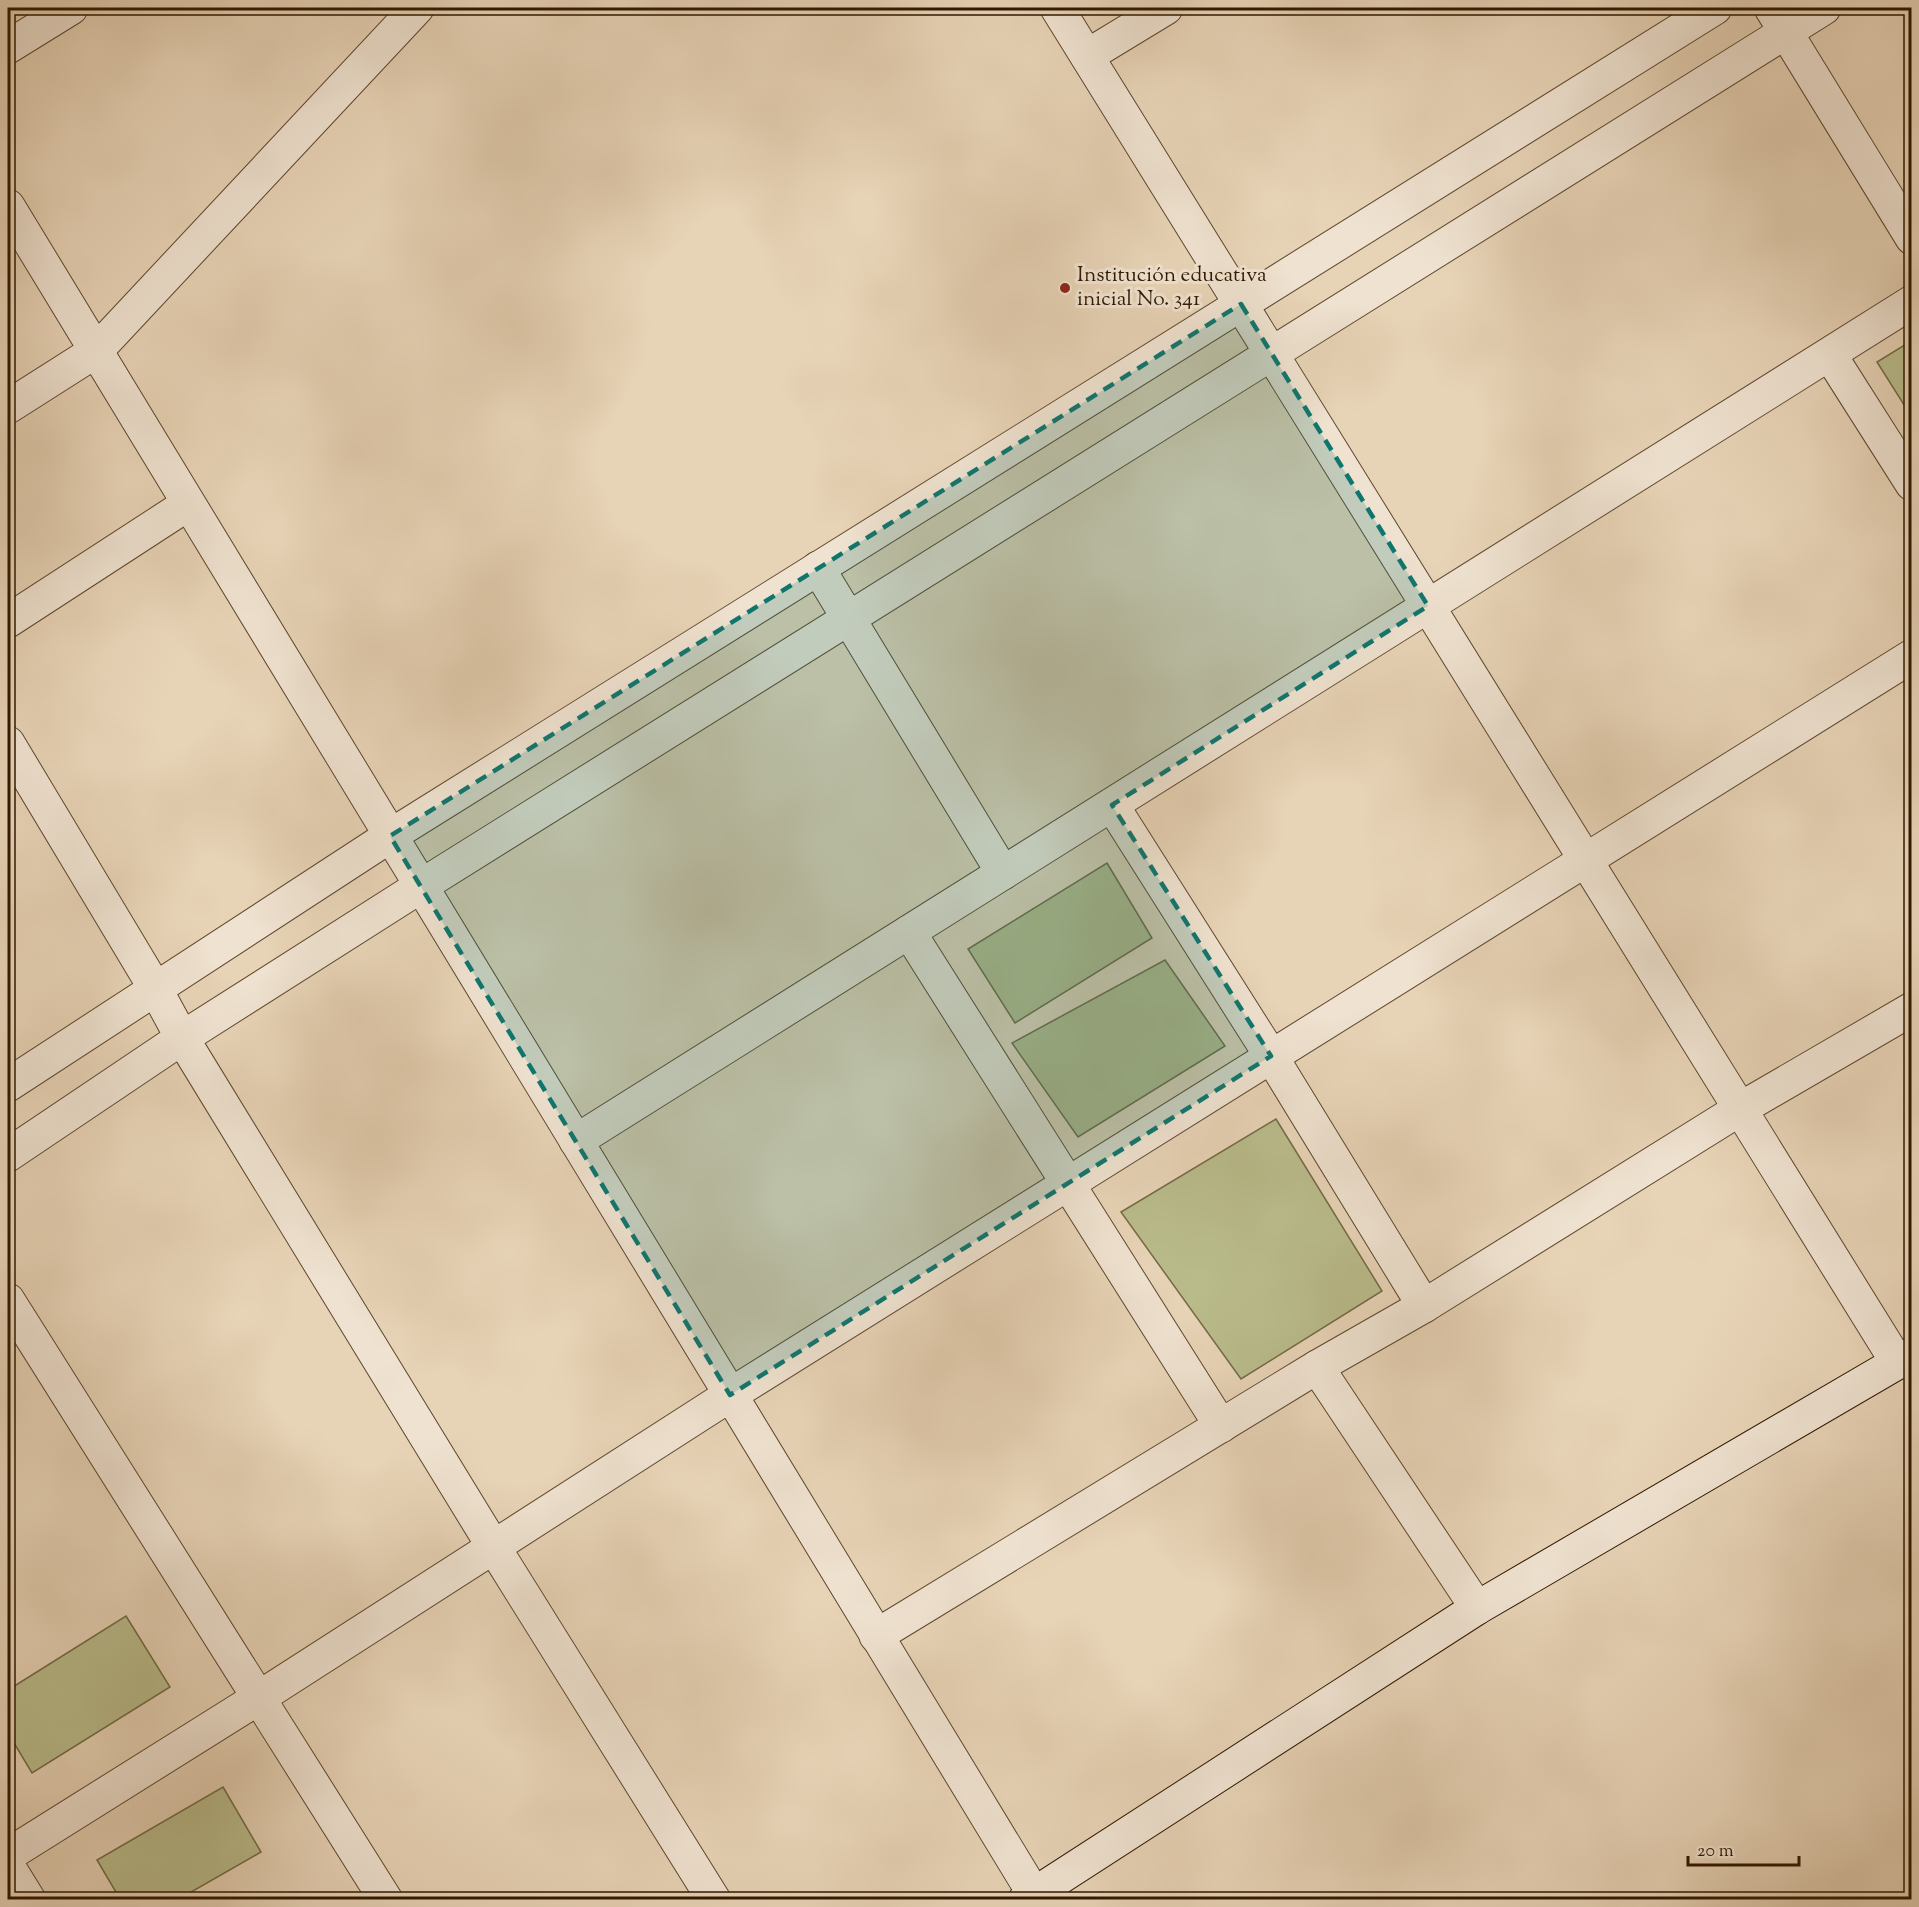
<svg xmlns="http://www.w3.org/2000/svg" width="1919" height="1907" font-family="'Sorts Mill Goudy',serif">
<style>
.green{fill:#b9bb8b;stroke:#746a46;stroke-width:1.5}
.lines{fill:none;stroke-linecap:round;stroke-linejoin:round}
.minor-casing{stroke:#5e472e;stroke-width:35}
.tertiary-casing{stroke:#5e472e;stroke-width:35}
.secondary-casing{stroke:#301800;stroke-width:35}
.minor{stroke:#efe2d0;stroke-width:33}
.tertiary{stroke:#efe2d0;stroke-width:33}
.secondary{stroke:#efe2d0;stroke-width:33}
.marked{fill:#0f766e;fill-opacity:0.2;stroke:#0f766e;stroke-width:4.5;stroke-dasharray:12 8;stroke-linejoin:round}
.poi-dot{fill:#8f2418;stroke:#efe2d0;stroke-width:2}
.labels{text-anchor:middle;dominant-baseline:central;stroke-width:6;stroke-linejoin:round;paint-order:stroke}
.poi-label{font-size:21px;fill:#301800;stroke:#efe2d0;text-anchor:start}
</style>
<rect width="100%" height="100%" fill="#e7d3b6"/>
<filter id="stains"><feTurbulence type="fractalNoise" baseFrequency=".00333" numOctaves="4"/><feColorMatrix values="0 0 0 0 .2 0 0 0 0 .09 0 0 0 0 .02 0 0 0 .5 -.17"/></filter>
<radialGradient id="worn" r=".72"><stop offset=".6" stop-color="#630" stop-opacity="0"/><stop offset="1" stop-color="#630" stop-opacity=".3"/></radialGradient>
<g class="green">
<polygon points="1911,341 1911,416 1877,362"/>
<polygon points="1107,863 1152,938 1015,1023 968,949"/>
<polygon points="1165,960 1225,1046 1078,1137 1012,1043"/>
<polygon points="1276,1119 1382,1291 1241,1379 1121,1212"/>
<polygon points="126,1616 170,1687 32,1773 8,1733 8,1690"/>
<polygon points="223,1787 261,1852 179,1899 120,1899 97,1860"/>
</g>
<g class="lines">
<g class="minor-casing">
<g id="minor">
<polyline points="1057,8 1897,1362"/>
<polyline points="1771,8 1912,238"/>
<polyline points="8,47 71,8"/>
<polyline points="1087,56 1166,8"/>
<polyline points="8,206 1034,1894"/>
<polyline points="1830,355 1912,484"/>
<polyline points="8,407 96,351 417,8"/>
<polyline points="818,568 1003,873"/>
<polyline points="8,621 188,504"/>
<polyline points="8,743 155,988 182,1038 493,1546 714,1900"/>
<polyline points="1112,805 1271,1056 1424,1306"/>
<polyline points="909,932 1221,1426"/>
<polyline points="576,1141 1912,302"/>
<polyline points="8,1300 386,1900"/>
<polyline points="1317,1367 1477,1608"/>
<polyline points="876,1636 1317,1367 1424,1306 1740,1109 1912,1009"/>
<polyline points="8,1855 260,1697 730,1395 1912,656"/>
<polyline points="8,1866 29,1900"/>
</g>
</g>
<g class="tertiary-casing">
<g id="tertiary">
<polyline points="8,1085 390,836 1715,8"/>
<polyline points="8,1155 182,1038 421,886 1824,8"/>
</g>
</g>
<g class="secondary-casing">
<polyline id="secondary" points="1025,1900 1477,1608 1912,1354"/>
</g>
<use href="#minor" class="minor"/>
<use href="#tertiary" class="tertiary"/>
<use href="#secondary" class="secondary"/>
</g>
<path class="marked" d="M1241 304 1428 606 1112 805 1271 1056 730 1395 390 836Z"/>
<circle class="poi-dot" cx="1065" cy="288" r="6"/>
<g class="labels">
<g class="poi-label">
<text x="1077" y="276">Institución educativa<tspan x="1077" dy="24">inicial No. 341</tspan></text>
</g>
</g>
<rect width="1919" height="1907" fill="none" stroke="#e7d3b6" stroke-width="30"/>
<rect x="9" y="9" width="1901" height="1889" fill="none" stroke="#301800" stroke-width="3"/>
<rect x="15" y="15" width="1889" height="1877" fill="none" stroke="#301800" stroke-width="1.5"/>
<path d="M1688 1856v9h111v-9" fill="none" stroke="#301800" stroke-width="3"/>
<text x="1697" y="1856" font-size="18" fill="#301800" stroke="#efe2d0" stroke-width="4.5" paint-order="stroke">20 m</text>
<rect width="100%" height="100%" filter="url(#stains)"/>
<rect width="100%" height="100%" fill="url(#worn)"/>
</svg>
